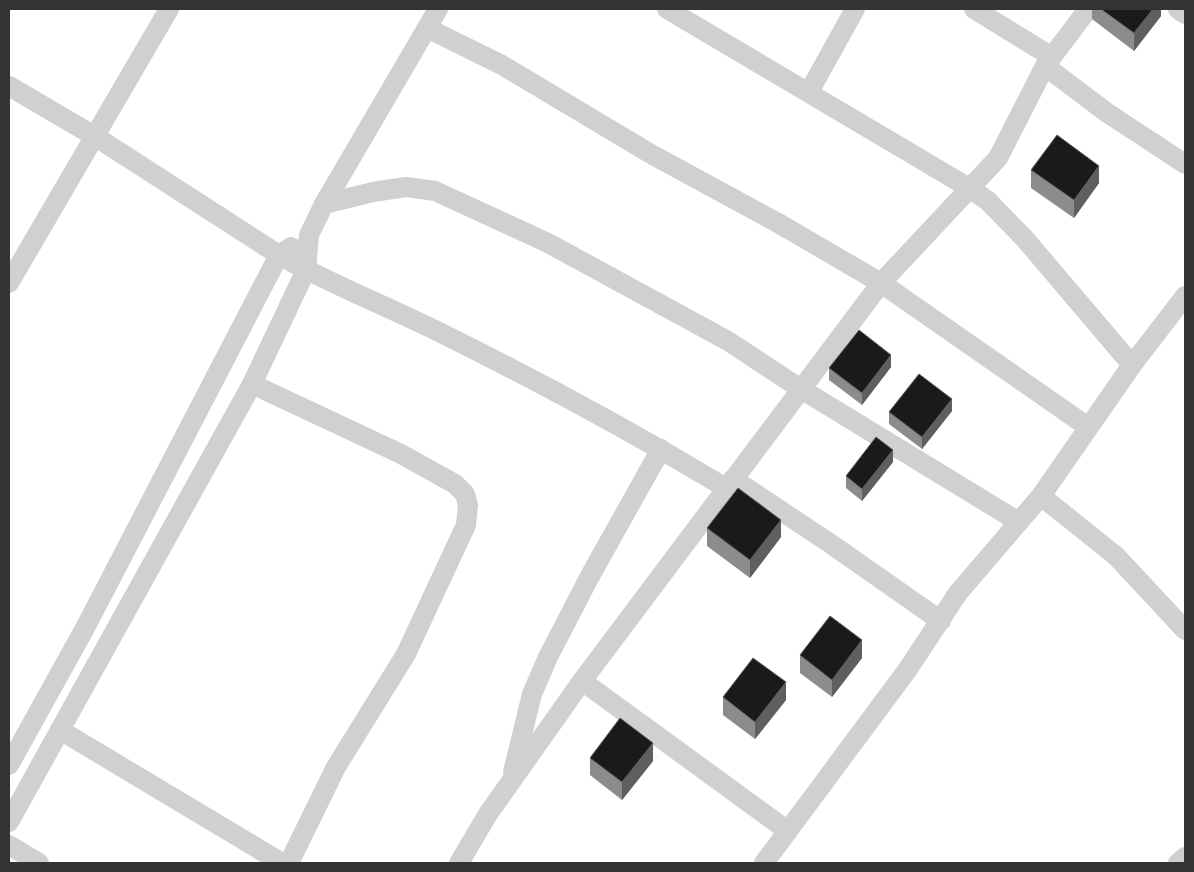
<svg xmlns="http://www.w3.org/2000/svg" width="1194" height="872" font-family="Figtree,sans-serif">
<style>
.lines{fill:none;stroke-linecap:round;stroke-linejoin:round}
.street{stroke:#d0d0d0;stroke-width:20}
.wall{fill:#8c8c8c}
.shaded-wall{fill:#5f5f5f}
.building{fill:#1a1a1a;stroke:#5f5f5f}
</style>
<rect width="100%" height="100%" fill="#fff"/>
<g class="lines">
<g class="street">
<polyline points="667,9 971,189 988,201 1025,239 1132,365"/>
<polyline points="974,9 1052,57"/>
<polyline points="1178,9 1185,14"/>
<polyline points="427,28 502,65 651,154 778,223 881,283 1088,427"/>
<polyline points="1045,66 1106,112 1185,164"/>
<path d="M9 86 96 137 279 255C332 285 389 307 443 334 540 382 634 433 726 488"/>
<polyline points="809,92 855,9"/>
<polyline points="324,204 373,192 406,187 435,191 548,243 728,341 801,389 1019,522"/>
<polyline points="9,283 169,9"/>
<polyline points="252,384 401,454 455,484 465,494 468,505 466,525 406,654 336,767 289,863"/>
<polyline points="733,479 831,544 941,621"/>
<polyline points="1041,496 1116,556 1185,630"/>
<polyline points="582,681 788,831"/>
<polyline points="60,730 282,863"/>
<polyline points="9,765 85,628 279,255 291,247"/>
<polyline points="513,772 532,694 548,657 590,576 661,449"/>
<polyline points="9,822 252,384 306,270 309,235 324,204 438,9"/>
<polyline points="9,845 39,863"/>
<polyline points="459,863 488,814 582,681 881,283 998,158 1045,66 1088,9"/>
<polyline points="764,863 908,669 958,593 1041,496 1132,365 1185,296"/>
<polyline points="1178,863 1185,857"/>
</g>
</g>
<g class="wall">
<polygon points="1092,9 1161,9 1161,16 1134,51 1092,19"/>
<polygon points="1031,170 1099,183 1074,218 1031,188"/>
<polygon points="891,367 862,405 829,380 829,368"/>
<polygon points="952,411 922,449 889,424 889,412"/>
<polygon points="893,462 862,501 846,488 846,476"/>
<polygon points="707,528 781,537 750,578 707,546"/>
<polygon points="800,655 862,658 832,697 800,673"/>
<polygon points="723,697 786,700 755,739 723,715"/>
<polygon points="590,758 653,761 622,800 590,775"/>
</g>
<g class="shaded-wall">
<polygon points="1153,9 1161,9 1161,16 1134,51 1134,33"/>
<polygon points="1099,166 1099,183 1074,218 1074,200"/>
<polygon points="891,355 891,367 862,405 862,393"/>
<polygon points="952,399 952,411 922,449 922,437"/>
<polygon points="893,450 893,462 862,501 862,489"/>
<polygon points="781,520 781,537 750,578 750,560"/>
<polygon points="862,640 862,658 832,697 832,680"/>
<polygon points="786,682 786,700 755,739 755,722"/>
<polygon points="653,743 653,761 622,800 622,782"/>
</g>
<g class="building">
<polygon points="1101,9 1153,9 1134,33"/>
<polygon points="1057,135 1099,166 1074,200 1031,170"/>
<polygon points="859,330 891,355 862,393 829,368"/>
<polygon points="919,374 952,399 922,437 889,412"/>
<polygon points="876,437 893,450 862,489 846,476"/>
<polygon points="738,488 781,520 750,560 707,528"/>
<polygon points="830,616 862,640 832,680 800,655"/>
<polygon points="753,658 786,682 755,722 723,697"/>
<polygon points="620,718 653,743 622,782 590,758"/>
</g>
<rect width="1194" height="872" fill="none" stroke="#333333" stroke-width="20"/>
</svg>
